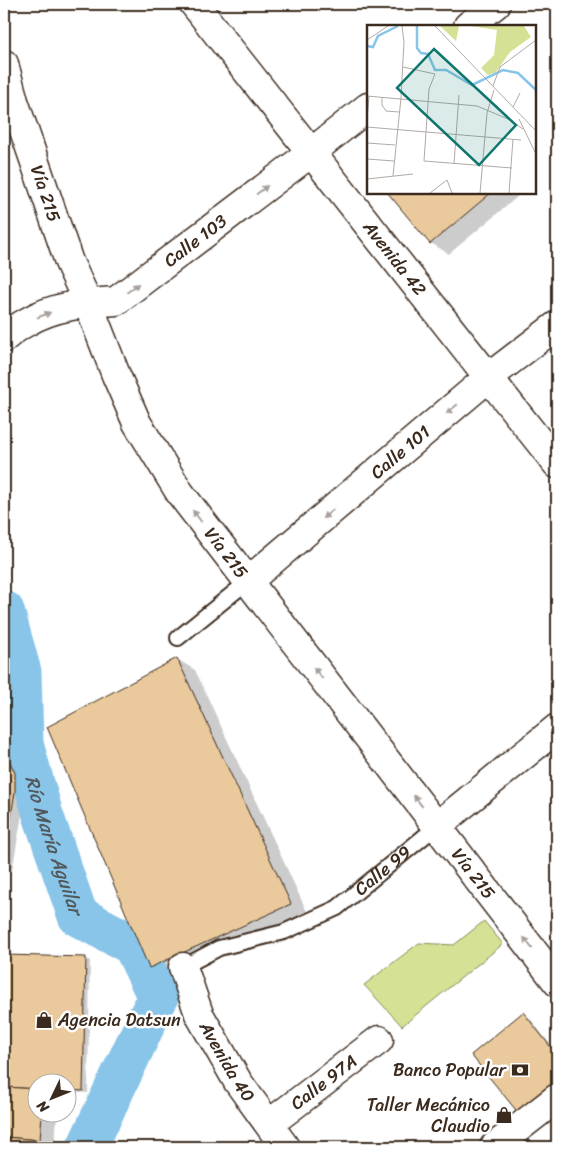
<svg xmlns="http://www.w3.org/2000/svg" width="561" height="1151" font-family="Sriracha,sans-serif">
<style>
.green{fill:#d5e295;stroke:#88865a}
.shadow{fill:#0003}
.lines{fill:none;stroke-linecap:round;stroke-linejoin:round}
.river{stroke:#88c5e8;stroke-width:41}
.building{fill:#eaca9c;stroke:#3b2a1e}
.service-casing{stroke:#3b2a1e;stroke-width:18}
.minor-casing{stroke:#3b2a1e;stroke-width:31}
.secondary-casing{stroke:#3b2a1e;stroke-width:31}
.service{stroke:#fff;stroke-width:14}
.minor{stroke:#fff;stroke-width:28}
.secondary{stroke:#fff;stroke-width:28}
.oneway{fill:#a79f9a}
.labels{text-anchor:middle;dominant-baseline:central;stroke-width:5;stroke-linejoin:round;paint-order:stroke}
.street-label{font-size:18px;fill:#3b2a1e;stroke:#fff}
.poi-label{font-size:18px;fill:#3b2a1e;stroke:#fff;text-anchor:end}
.water-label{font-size:19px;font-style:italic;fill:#52585b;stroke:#fff}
.inset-river{fill:none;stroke:#88c5e8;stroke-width:2.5}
.inset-road{fill:none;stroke:#b1aaa5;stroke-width:1}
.view{fill:#0f766e;fill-opacity:0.15;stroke:#0f766e;stroke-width:2.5}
.inset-edge{fill:none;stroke:#3b2a1e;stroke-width:2.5}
</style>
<rect width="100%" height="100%" fill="#fff"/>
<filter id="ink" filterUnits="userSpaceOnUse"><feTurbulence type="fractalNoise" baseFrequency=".02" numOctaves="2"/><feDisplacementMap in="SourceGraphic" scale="10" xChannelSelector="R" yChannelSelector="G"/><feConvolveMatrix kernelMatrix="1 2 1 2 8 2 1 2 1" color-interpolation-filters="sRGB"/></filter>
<g filter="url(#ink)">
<polygon class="green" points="484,921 503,944 402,1026 364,985 419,943 454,945"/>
<g class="shadow">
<polygon points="388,192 523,192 449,254 431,243"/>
<polygon points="4,643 5,643 4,677"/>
<polygon points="177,659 195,670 308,914 168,978 150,968 48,728"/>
<polygon points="4,753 18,765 25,780 25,798 12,871 4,869"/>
<polygon points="4,957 86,958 90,961 88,1093 68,1092 68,1084 38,1084 38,1114 57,1114 55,1147 4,1147"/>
<polygon points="523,1014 528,1016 557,1053 557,1091"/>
</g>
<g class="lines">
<path class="river" id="s1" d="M4 611 21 672 23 744 43 815 78 916 133 945 158 997 87 1147"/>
</g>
<g class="building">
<polygon points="387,192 492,192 430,244"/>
<polygon points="177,658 291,904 149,968 47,727"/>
<polygon points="4,755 8,758 15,773 15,792 4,857"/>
<polygon points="4,955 86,957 83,1091 68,1090 68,1084 38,1084 38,1089 4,1087"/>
<polygon points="523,1012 557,1055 557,1085 520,1115 471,1055"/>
<polygon points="4,1087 38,1089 38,1114 42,1114 40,1140 4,1137"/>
<polygon points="4,1137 40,1140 40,1147 4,1147"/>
</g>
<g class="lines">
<g class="service-casing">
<g id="service">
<polyline points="178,638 247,582"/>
<path id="s2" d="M183 967 219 948 284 932 337 908 437 826"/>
</g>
</g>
<g class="minor-casing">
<g id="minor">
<path id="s3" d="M194 4 557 464"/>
<polyline points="468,26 496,4"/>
<path id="s4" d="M4 338C11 332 19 326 27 322 53 306 86 303 116 301L312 152 368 107"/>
<path id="s5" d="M247 582 489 377 557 325"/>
<polyline points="437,826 557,728"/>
<path id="s6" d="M183 967 199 1014 238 1082 285 1147"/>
<path id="s7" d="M269 1124 379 1040"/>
</g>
</g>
<g class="secondary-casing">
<g id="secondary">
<path id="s8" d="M4 64 14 101 69 262 88 303 116 375 137 423 180 493 557 982"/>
<polyline points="494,1147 557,1098"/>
</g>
</g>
<use href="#service" class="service"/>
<use href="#minor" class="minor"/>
<use href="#secondary" class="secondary"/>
</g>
<defs><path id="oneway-solid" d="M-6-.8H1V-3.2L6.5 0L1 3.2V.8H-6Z" transform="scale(1.25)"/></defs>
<g class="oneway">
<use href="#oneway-solid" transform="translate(262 190) rotate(-37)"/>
<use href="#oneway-solid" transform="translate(133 288) rotate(-37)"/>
<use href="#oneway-solid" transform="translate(44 315) rotate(-21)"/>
<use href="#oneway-solid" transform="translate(452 409) rotate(140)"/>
<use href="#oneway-solid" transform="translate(328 514) rotate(140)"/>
<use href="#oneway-solid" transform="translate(197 516) rotate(-127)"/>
<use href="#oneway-solid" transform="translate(318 673) rotate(-128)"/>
<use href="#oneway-solid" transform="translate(418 801) rotate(-128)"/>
<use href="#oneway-solid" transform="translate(528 943) rotate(-127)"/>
</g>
</g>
<defs>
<g id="shop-bare" transform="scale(1.35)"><path d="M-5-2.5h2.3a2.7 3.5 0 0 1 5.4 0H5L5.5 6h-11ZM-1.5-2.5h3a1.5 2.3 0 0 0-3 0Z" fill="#3b2a1e" stroke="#fff" stroke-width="2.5" paint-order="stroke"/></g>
<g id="bank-bare" transform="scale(1.35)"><path d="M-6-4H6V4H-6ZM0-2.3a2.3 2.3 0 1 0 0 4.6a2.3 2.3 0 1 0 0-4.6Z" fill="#3b2a1e" stroke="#fff" stroke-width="2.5" paint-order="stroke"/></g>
</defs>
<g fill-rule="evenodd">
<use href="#shop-bare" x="44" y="1020"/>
<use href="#bank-bare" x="520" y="1070"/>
<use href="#shop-bare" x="504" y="1115"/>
</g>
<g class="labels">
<g class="street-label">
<text stroke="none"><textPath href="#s8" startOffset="136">Vía 215</textPath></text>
<text stroke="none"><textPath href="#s4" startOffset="220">Calle 103</textPath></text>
<text stroke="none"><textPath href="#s3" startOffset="324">Avenida 42</textPath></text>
<text stroke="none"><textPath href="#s5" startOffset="201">Calle 101</textPath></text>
<text stroke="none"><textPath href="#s8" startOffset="541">Vía 215</textPath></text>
<text stroke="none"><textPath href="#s2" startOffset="225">Calle 99</textPath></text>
<text stroke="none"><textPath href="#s8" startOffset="946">Vía 215</textPath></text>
<text stroke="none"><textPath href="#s6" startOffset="105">Avenida 40</textPath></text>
<text stroke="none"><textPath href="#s7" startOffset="69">Calle 97A</textPath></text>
</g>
<g class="poi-label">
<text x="58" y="1020" text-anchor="start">Agencia Datsun</text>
<text x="506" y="1070">Banco Popular</text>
<text x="490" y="1105">Taller Mecánico<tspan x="490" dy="21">Claudio</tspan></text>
</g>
<g class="water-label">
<text stroke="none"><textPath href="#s1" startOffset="241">Río María Aguilar</textPath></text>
</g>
</g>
<g transform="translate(367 25)">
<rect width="169" height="169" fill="#fff"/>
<path d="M73 1H92L89 16ZM103 1H157L164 12 143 27 129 47 121 50 114 43 127 30 130 5Z" fill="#d5e295"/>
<path class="inset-river" d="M50 1V23L54 28 61 29 68 45H79L105 60 136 45 151 48 169 65M0 21 6 22 11 11 31 1"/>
<path class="inset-road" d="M68 1 169 106M0 15 21 1M36 42 68 49 62 64 57 136 145 143M126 61 133 42 169 15M0 71 110 81 141 94 156 104M15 72V80L19 86 32 87M34 73 37 17 35 1M146 82 153 68M152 94 169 129M0 95 2 71M0 102 154 115M0 118 28 120M0 134 27 136M87 139 92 70M26 151 34 73M0 154 46 149M63 168 80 155 85 168M113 168 120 88 127 65M142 168 146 114"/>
<path class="view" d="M67 24 149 100 112 140 30 63Z"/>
<rect width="169" height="169" class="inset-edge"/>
</g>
<rect width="561" height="1151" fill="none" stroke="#fff" stroke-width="20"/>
<rect x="10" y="10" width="541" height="1131" fill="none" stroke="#3b2a1e" stroke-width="2" filter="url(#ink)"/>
<g transform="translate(52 1098) rotate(227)"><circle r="24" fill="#ffffff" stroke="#b1aaa5"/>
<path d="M0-4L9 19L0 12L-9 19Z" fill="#3b2a1e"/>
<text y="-8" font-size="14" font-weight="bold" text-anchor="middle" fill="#3b2a1e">N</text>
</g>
</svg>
